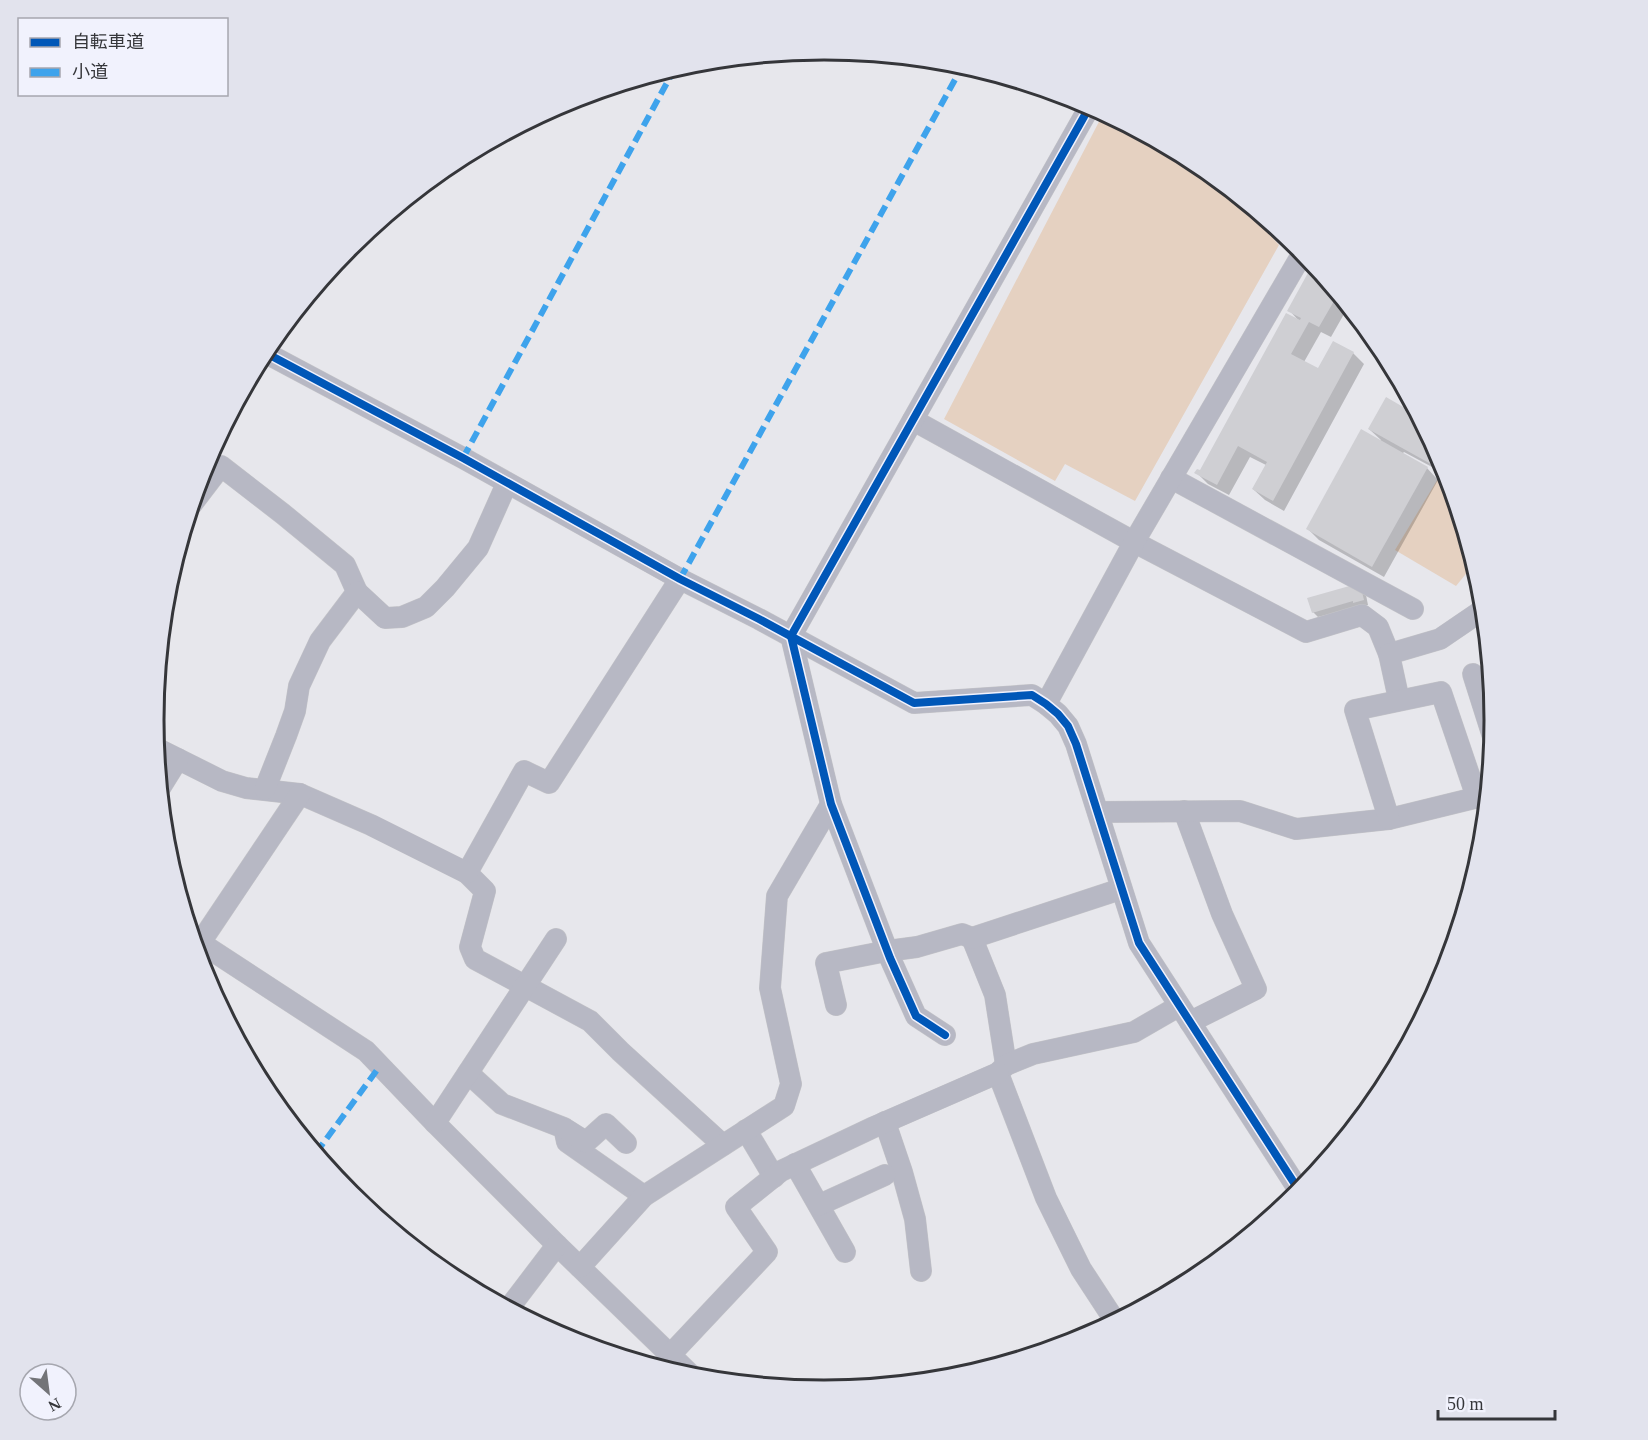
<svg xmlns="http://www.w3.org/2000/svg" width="1648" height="1440" font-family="'Times New Roman','Noto Sans JP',serif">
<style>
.green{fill:#e5d1c1}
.shadow{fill:#0003}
.building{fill:#cfcfd3}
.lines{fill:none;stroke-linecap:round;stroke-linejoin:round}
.minor-casing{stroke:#c4c4c8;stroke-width:22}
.minor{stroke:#b7b8c4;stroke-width:21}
.quiet{stroke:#3ea3ec;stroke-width:6;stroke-dasharray:12 6;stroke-linecap:butt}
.cycleway-casing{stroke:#f1f2fd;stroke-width:11}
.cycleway{stroke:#0057b8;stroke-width:8}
.rim{fill:none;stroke:#35363a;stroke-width:3}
</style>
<rect width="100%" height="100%" fill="#e7e7ec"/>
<g class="green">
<polygon points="1102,116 1219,181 1230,190 1279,245 1135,501 1065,464 1055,481 944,419"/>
<polygon points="1445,467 1474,564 1456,586 1395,550"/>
</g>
<g class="shadow">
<polygon points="1330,284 1348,307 1331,337 1321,332 1304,362 1319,370 1353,353 1364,364 1284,511 1265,500 1253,489 1266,465 1250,457 1229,495 1208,484 1196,472 1200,472 1299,321 1289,310"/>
<polygon points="1387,399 1419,417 1444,464 1447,475 1404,452 1402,454 1427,468 1438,480 1384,577 1319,540 1308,529 1381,440 1369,429"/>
<polygon points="1365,590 1368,605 1318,617 1313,612"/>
</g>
<g class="building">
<polygon points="1309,271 1327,281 1338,294 1319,327 1309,322 1291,354 1318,368 1333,341 1354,352 1273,501 1252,489 1267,462 1238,446 1217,485 1194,473 1197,469 1200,470 1286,313 1300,320 1301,318 1287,311"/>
<polygon points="1386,397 1417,415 1442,461 1438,468 1368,429"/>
<polygon points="1361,429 1428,467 1372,567 1306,529"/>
<polygon points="1360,583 1364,600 1353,603 1353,601 1312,613 1307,598"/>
</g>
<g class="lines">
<g class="minor-casing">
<g id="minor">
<polyline points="264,352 463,458 680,579 759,619 914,703 1032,695 1046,704 1058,714 1068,726 1076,744 1139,943 1300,1192"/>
<polyline points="913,420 1134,542 1306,632 1362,615 1378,627 1389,654"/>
<polyline points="1171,478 1413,609"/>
<polyline points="192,504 221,466 283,514 345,565 357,592"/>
<polyline points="680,579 549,783 524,771 467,873 485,891 470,947 475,959 590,1021 620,1051 723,1145"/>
<polyline points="1473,674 1493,737"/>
<polyline points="1399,700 1389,654 1440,639 1484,609"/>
<polyline points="1046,704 1134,542 1298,261"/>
<polyline points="156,748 222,781 246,788 300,794 371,825 467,873"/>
<polyline points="160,788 178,759"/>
<polyline points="265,789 286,736 295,711 299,686 320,641 357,592 385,618 402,617 426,607 445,588 478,548 507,483"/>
<polyline points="1184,811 1222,914 1256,989 1190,1022"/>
<polyline points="1098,812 1240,811 1296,829 1389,819 1487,795"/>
<polyline points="1389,819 1355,710 1441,692 1477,798"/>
<polyline points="193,938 366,1051 435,1123 557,1245 694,1378"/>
<polyline points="972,938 995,995 1006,1065"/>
<polyline points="200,943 300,794"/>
<polyline points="836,1005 826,963 887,951 917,947 962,934 972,938 1121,889"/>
<polyline points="945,1035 916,1016 890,958 831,804 791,636 1090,106"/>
<polyline points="468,1073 502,1104 564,1128 567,1142 644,1196"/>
<polyline points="885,1122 902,1172 915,1219 921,1271"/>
<polyline points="435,1123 556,939"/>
<polyline points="567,1130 586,1142 606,1124 626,1143"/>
<polyline points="746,1130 774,1177"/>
<polyline points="795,1164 845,1252"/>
<polyline points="819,1205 885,1175"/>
<polyline points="580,1267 644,1196 784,1106 791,1084 770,988 777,896 831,804"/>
<polyline points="509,1308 557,1245"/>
<polyline points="1115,1321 1081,1269 1046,1198 998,1073 1006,1065 1033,1054 1134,1032 1179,1006"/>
<polyline points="671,1354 767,1252 736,1207 781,1171 874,1127 998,1073"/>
</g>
</g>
<use href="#minor" class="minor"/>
<g class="quiet">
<polyline points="463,458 675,68"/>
<polyline points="680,579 963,65"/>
<polyline points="316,1153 380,1066"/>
</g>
<g class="cycleway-casing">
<g id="cycleway">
<polyline points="264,352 463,458 680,579 759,619 914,703 1032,695 1046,704 1058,714 1068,726 1076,744 1139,943 1300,1192"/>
<polyline points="945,1035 916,1016 890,958 831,804 791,636 1090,106"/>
</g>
</g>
<use href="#cycleway" class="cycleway"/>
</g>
<path d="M0 0H1648V1440H0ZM164 720a660 660 0 1 1 1320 0a660 660 0 1 1-1320 0Z" fill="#e2e3ed" fill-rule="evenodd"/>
<path class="rim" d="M164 720a660 660 0 1 1 1320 0a660 660 0 1 1-1320 0Z"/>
<rect x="18" y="18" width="210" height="78" fill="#f1f2fd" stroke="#a6a7af" stroke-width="1.5"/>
<rect x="30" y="38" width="30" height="9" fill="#0057b8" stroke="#a6a7af" stroke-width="1.5"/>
<text x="72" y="48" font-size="18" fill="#35363a">自転車道</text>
<rect x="30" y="68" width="30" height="9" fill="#3ea3ec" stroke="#a6a7af" stroke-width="1.5"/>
<text x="72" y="78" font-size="18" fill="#35363a">小道</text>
<g transform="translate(48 1392) rotate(152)"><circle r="28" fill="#f1f2fd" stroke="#a6a7af" stroke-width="1.5"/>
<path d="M0-4.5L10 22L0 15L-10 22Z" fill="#737478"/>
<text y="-9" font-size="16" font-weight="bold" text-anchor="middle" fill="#35363a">N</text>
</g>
<path d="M1438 1410v9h117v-9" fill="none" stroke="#35363a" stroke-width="3"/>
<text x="1447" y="1410" font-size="18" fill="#35363a" stroke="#f1f2fd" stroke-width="4.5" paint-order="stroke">50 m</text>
</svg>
